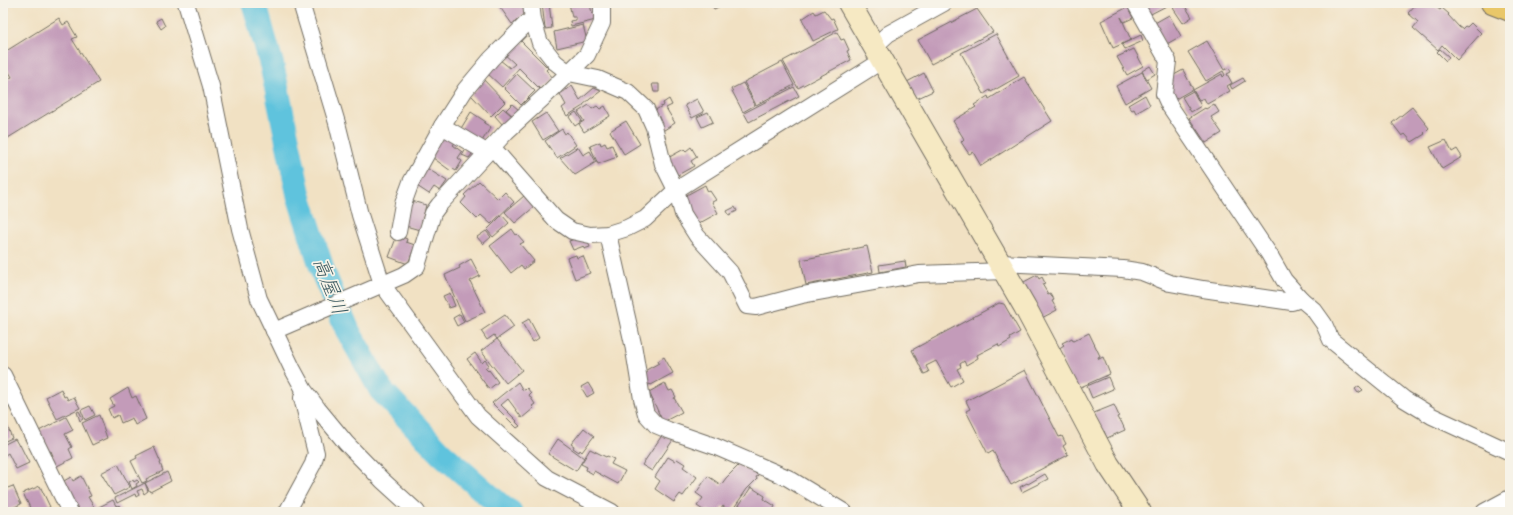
<svg xmlns="http://www.w3.org/2000/svg" width="1513" height="515" font-family="Caveat,'Klee One',sans-serif">
<style>
.lines{fill:none;stroke-linecap:round;stroke-linejoin:round}
.river{stroke:#5fc3dd;stroke-width:25}
.building{fill:#c39bb9}
.street-casing{stroke:#706b60;stroke-width:18}
.secondary-casing{stroke:#706b60;stroke-width:24}
.primary-casing{stroke:#706b60;stroke-width:24}
.street{stroke:#fff;stroke-width:16}
.secondary{stroke:#f6e9c3;stroke-width:22}
.primary{stroke:#e9c769;stroke-width:22}
.labels{text-anchor:middle;dominant-baseline:central;stroke-width:3.5;stroke-linejoin:round;paint-order:stroke}
.water-label{font-size:20px;font-style:italic;fill:#3b5960;stroke:#f7f3e8}
</style>
<rect width="100%" height="100%" fill="#f7f3e8"/>
<filter id="ink" filterUnits="userSpaceOnUse"><feTurbulence type="fractalNoise" baseFrequency=".025" numOctaves="2"/><feDisplacementMap in="SourceGraphic" scale="8" xChannelSelector="R" yChannelSelector="G"/><feConvolveMatrix kernelMatrix="1 2 1 2 8 2 1 2 1" color-interpolation-filters="sRGB"/></filter>
<filter id="wash" filterUnits="userSpaceOnUse"><feTurbulence type="fractalNoise" baseFrequency=".012" numOctaves="4" result="noise"/><feDisplacementMap in="SourceGraphic" scale="16" xChannelSelector="R" yChannelSelector="G"/><feGaussianBlur stdDeviation="0.9" result="paint"/><feColorMatrix in="noise" values="0 0 0 0 0 0 0 0 0 0 0 0 0 0 0 0 0 1.4 0 .05"/><feComposite in="paint" operator="in"/></filter>
<g filter="url(#wash)">
<rect width="100%" height="100%" fill="#f1e1c3"/>
<g class="lines">
<polyline class="river" points="254,3 272,66 299,196 324,275 348,331 381,390 441,453 503,508 510,512"/>
</g>
<g id="blocks">
<g class="building">
<polygon points="497,3 521,3 522,4 521,5 527,13 512,24"/>
<polygon points="542,3 549,3 552,28 545,29"/>
<polygon points="569,3 590,3 592,14 595,13 596,20 571,26 570,21 576,20 576,17 572,17"/>
<polygon points="711,3 727,3 714,9"/>
<polygon points="1140,3 1172,3 1147,16"/>
<polygon points="1180,3 1183,3 1192,17 1183,23 1173,8"/>
<polygon points="1417,3 1435,3 1433,5 1440,10 1442,8 1449,14 1448,15 1459,27 1462,29 1465,26 1467,27 1471,23 1481,33 1457,60 1442,45 1438,50 1413,28 1418,22 1408,13"/>
<polygon points="1128,7 1133,18 1124,22 1121,17 1131,40 1113,48 1101,21"/>
<polygon points="977,9 993,32 931,64 918,40"/>
<polygon points="824,10 831,19 833,18 838,29 813,41 802,19 814,11 816,14"/>
<polygon points="1169,15 1181,36 1165,45 1153,24"/>
<polygon points="59,18 63,25 68,22 77,37 72,39 99,82 3,141 3,70 8,79 12,77 4,64 3,65 3,53"/>
<polygon points="161,18 165,26 161,29 156,21"/>
<polygon points="583,25 587,41 557,48 554,32"/>
<polygon points="837,32 841,40 844,39 849,50 847,51 851,60 798,88 783,61"/>
<polygon points="996,34 1019,76 991,92 990,90 984,94 961,53"/>
<polygon points="1141,35 1143,41 1125,49 1122,44"/>
<polygon points="521,41 548,68 546,70 554,79 542,91 519,68 502,87 487,73 500,60 510,68 515,64 502,52 511,43 515,47"/>
<polygon points="1207,41 1224,70 1229,68 1231,72 1227,74 1232,83 1227,86 1230,91 1207,104 1204,98 1199,100 1193,90 1222,74 1223,77 1225,75 1223,71 1206,81 1188,52"/>
<polygon points="1134,49 1143,66 1127,75 1117,57"/>
<polygon points="1440,49 1449,57 1446,61 1437,52"/>
<polygon points="782,62 794,85 756,105 744,82"/>
<polygon points="1150,66 1155,74 1147,79 1142,71"/>
<polygon points="1183,70 1193,89 1172,101 1167,79"/>
<polygon points="1142,72 1151,88 1125,103 1116,86"/>
<polygon points="924,73 933,91 916,99 907,82"/>
<polygon points="517,74 535,91 521,105 504,88"/>
<polygon points="481,77 505,102 491,116 471,95 477,89 473,85"/>
<polygon points="1024,77 1052,121 981,166 973,152 969,154 961,142 964,139 953,121 976,107 974,105 988,96 989,99"/>
<polygon points="1243,78 1245,81 1232,89 1230,85"/>
<polygon points="743,83 755,105 743,112 731,89"/>
<polygon points="652,84 659,84 659,92 654,92"/>
<polygon points="572,86 580,100 594,88 601,91 590,99 583,105 583,106 567,116 562,108 566,105 560,94"/>
<polygon points="794,87 799,96 749,122 744,113"/>
<polygon points="1193,91 1201,106 1191,112 1182,97"/>
<polygon points="1145,95 1150,105 1136,113 1134,109 1132,110 1128,105"/>
<polygon points="669,99 672,105 666,108 675,123 661,132 652,112 664,105 663,103"/>
<polygon points="697,99 704,112 692,118 685,105"/>
<polygon points="512,104 519,110 513,116 506,110"/>
<polygon points="1214,104 1219,112 1211,117 1222,133 1206,143 1189,118 1205,108 1206,109"/>
<polygon points="589,105 592,109 597,106 600,109 605,106 610,116 584,132 579,124 584,121 578,112"/>
<polygon points="1412,107 1429,128 1424,133 1425,134 1412,142 1405,134 1402,136 1392,123"/>
<polygon points="503,108 512,116 503,125 495,116"/>
<polygon points="471,112 486,122 484,123 491,127 480,144 460,130"/>
<polygon points="576,112 582,121 575,126 569,117"/>
<polygon points="708,112 713,122 702,127 697,117"/>
<polygon points="546,113 558,131 543,140 532,122"/>
<polygon points="626,121 640,144 624,154 610,131"/>
<polygon points="562,129 565,134 567,132 576,145 557,158 545,141"/>
<polygon points="446,132 457,140 453,145 462,152 458,158 462,161 456,171 453,169 451,171 429,155"/>
<polygon points="1446,140 1452,152 1457,149 1462,157 1442,169 1430,147"/>
<polygon points="600,142 601,145 605,143 607,147 612,145 617,157 598,164 590,146"/>
<polygon points="467,146 475,150 469,158 462,155"/>
<polygon points="578,147 583,155 590,151 596,162 575,175 560,158"/>
<polygon points="691,147 697,157 691,161 694,166 676,176 666,159 684,149 686,151"/>
<polygon points="425,167 447,181 440,191 434,187 429,194 414,184"/>
<polygon points="479,181 498,199 505,192 514,202 491,224 481,215 477,219 461,203 466,197 464,195"/>
<polygon points="705,185 708,192 710,191 716,200 712,202 718,213 698,224 683,197"/>
<polygon points="524,196 534,207 515,223 505,212"/>
<polygon points="408,200 426,205 420,230 402,225"/>
<polygon points="735,207 737,211 729,215 727,211"/>
<polygon points="502,215 509,223 493,237 487,230"/>
<polygon points="512,229 516,235 517,234 524,242 520,244 534,261 524,269 521,265 511,273 490,246"/>
<polygon points="486,231 491,237 483,244 477,237"/>
<polygon points="400,236 407,239 406,242 415,245 408,264 389,257 396,238"/>
<polygon points="580,237 586,237 590,247 584,249 584,246 573,250 569,241"/>
<polygon points="867,246 873,272 806,285 801,260"/>
<polygon points="576,255 577,258 583,256 590,273 575,279 567,258"/>
<polygon points="471,259 480,276 470,281 485,312 465,321 445,275 460,268 459,266"/>
<polygon points="905,261 906,267 880,272 879,265"/>
<polygon points="1037,275 1039,279 1042,277 1045,283 1042,284 1048,294 1050,293 1054,300 1052,301 1057,310 1038,320 1022,283"/>
<polygon points="450,293 455,306 449,308 443,296"/>
<polygon points="999,303 1004,304 1020,332 1010,338 1011,340 999,347 998,344 977,355 978,358 966,365 964,361 960,364 961,367 957,369 963,380 951,387 936,361 926,366 929,372 924,374 912,350"/>
<polygon points="460,314 464,322 457,326 453,318"/>
<polygon points="505,315 514,327 497,339 494,335 487,340 481,331"/>
<polygon points="529,319 539,338 533,342 522,323"/>
<polygon points="1089,333 1100,356 1098,357 1099,359 1103,357 1110,374 1074,390 1058,349 1064,345 1062,343 1072,338 1073,341"/>
<polygon points="497,339 522,370 506,383 481,351"/>
<polygon points="475,353 482,363 485,360 489,365 485,368 488,371 489,370 498,382 489,389 467,359"/>
<polygon points="664,357 673,373 651,385 650,384 646,386 639,374 659,363 658,361"/>
<polygon points="1025,370 1059,437 1062,436 1066,444 1063,446 1068,455 1011,485 993,451 988,454 966,411 970,409 966,401"/>
<polygon points="1108,377 1113,389 1092,398 1087,386"/>
<polygon points="518,382 522,389 525,390 527,388 531,393 529,395 535,404 532,406 534,408 522,418 508,399 501,405 517,421 516,422 520,426 517,428 492,403"/>
<polygon points="588,383 594,393 587,397 581,387"/>
<polygon points="665,383 669,391 672,390 676,397 674,398 682,412 663,422 649,392"/>
<polygon points="1359,386 1363,390 1358,393 1355,389"/>
<polygon points="128,388 132,398 136,396 146,419 135,425 132,418 121,423 118,415 112,418 108,409 114,406 110,399"/>
<polygon points="61,389 64,397 66,396 68,400 74,397 80,408 57,419 46,397"/>
<polygon points="1114,405 1119,416 1117,417 1119,421 1121,421 1125,430 1107,438 1104,431 1102,432 1094,413"/>
<polygon points="90,406 95,415 85,420 81,410"/>
<polygon points="79,411 83,419 80,421 77,412"/>
<polygon points="99,415 107,438 92,445 82,423"/>
<polygon points="66,417 73,430 65,434 72,447 69,449 73,458 55,467 50,458 53,456 51,451 49,452 37,432"/>
<polygon points="5,420 12,438 3,442 3,421"/>
<polygon points="584,428 594,436 582,452 580,450 579,452 573,448 574,446 571,444"/>
<polygon points="663,434 673,440 652,471 642,465"/>
<polygon points="15,439 19,446 20,445 29,463 16,469 8,453 5,455 3,450 3,445"/>
<polygon points="558,439 584,458 576,471 548,454"/>
<polygon points="154,447 161,463 160,463 163,471 146,479 147,481 142,483 131,461 137,458 136,456"/>
<polygon points="590,449 606,457 607,456 614,459 611,464 625,471 618,484 594,471 593,474 586,470 587,467 581,464"/>
<polygon points="668,457 675,461 677,459 685,464 683,467 697,477 683,496 680,494 674,502 655,489 660,481 655,477"/>
<polygon points="118,464 130,487 114,495 101,473"/>
<polygon points="740,464 746,470 749,467 758,476 756,477 757,479 747,489 731,512 723,506 719,512 711,512 708,510 706,512 697,506 703,498 696,493 708,476 721,485 726,478"/>
<polygon points="167,472 171,481 150,492 145,483"/>
<polygon points="1045,474 1048,479 1022,492 1020,487 1027,483 1028,484"/>
<polygon points="81,476 91,496 88,497 94,507 84,512 77,512 60,483 71,477 73,481"/>
<polygon points="3,477 6,483 3,484 5,489 13,486 21,504 6,511 3,505"/>
<polygon points="133,480 134,482 137,480 139,482 136,484 137,486 132,489 129,482"/>
<polygon points="145,483 148,491 144,494 142,489 137,491 139,495 136,497 135,494 117,503 115,498"/>
<polygon points="40,486 50,507 40,512 32,512 23,493"/>
<polygon points="751,487 765,496 764,499 775,506 772,512 746,512 738,507"/>
<polygon points="113,500 116,506 119,505 121,511 119,512 94,512 93,510"/>
</g>
</g>
</g>
<g filter="url(#ink)">
<use href="#blocks" fill-opacity="0" stroke="#706b60" stroke-width="1"/>
<g class="lines">
<g class="street-casing">
<g id="street">
<polyline points="186,3 211,86 240,229 259,299 292,368 304,390 318,409 346,443 382,480 417,512"/>
<polyline points="301,3 337,123 360,215 382,284 478,416 547,478 612,512"/>
<polyline points="531,3 533,20 540,43 555,62 569,73 598,79 628,92 646,109 654,127 663,164 676,190 683,214 697,236 730,272 747,306 756,307 802,295 919,274 1005,271"/>
<polyline points="1135,3 1168,61 1164,94 1169,105 1269,254 1284,280 1301,299 1314,310 1324,324 1331,340 1404,399 1432,416 1510,452"/>
<polyline points="875,46 888,34 944,3"/>
<polyline points="442,126 486,152"/>
<polyline points="492,147 556,220 572,231 590,235 608,234 627,228 645,219 676,190 883,60"/>
<polyline points="398,232 403,204 411,182 442,126 465,90 491,59 527,23 533,20"/>
<polyline points="608,234 633,344 642,399 646,414 656,425 668,430 714,446 788,478 844,512"/>
<polyline points="1000,263 1123,269 1142,272 1170,283 1203,289 1292,302 1301,299"/>
<polyline points="274,331 404,275 417,266 433,213 439,205 507,131 544,97 587,55 602,23 602,3"/>
<polyline points="3,375 70,512"/>
<polyline points="287,512 313,464 316,453 302,398 304,391"/>
<polyline points="1484,512 1510,498"/>
</g>
</g>
<g class="secondary-casing">
<polyline id="secondary" points="849,3 1025,307 1108,464 1140,512"/>
</g>
<g class="primary-casing">
<polyline id="primary" points="1492,3 1510,10"/>
</g>
<use href="#street" class="street"/>
<use href="#secondary" class="secondary"/>
<use href="#primary" class="primary"/>
</g>
</g>
<g class="labels">
<g class="water-label">
<text transform="translate(330 286) rotate(69)">高屋川</text>
</g>
</g>
<rect width="1513" height="515" fill="none" stroke="#f7f3e8" stroke-width="16"/>
</svg>
